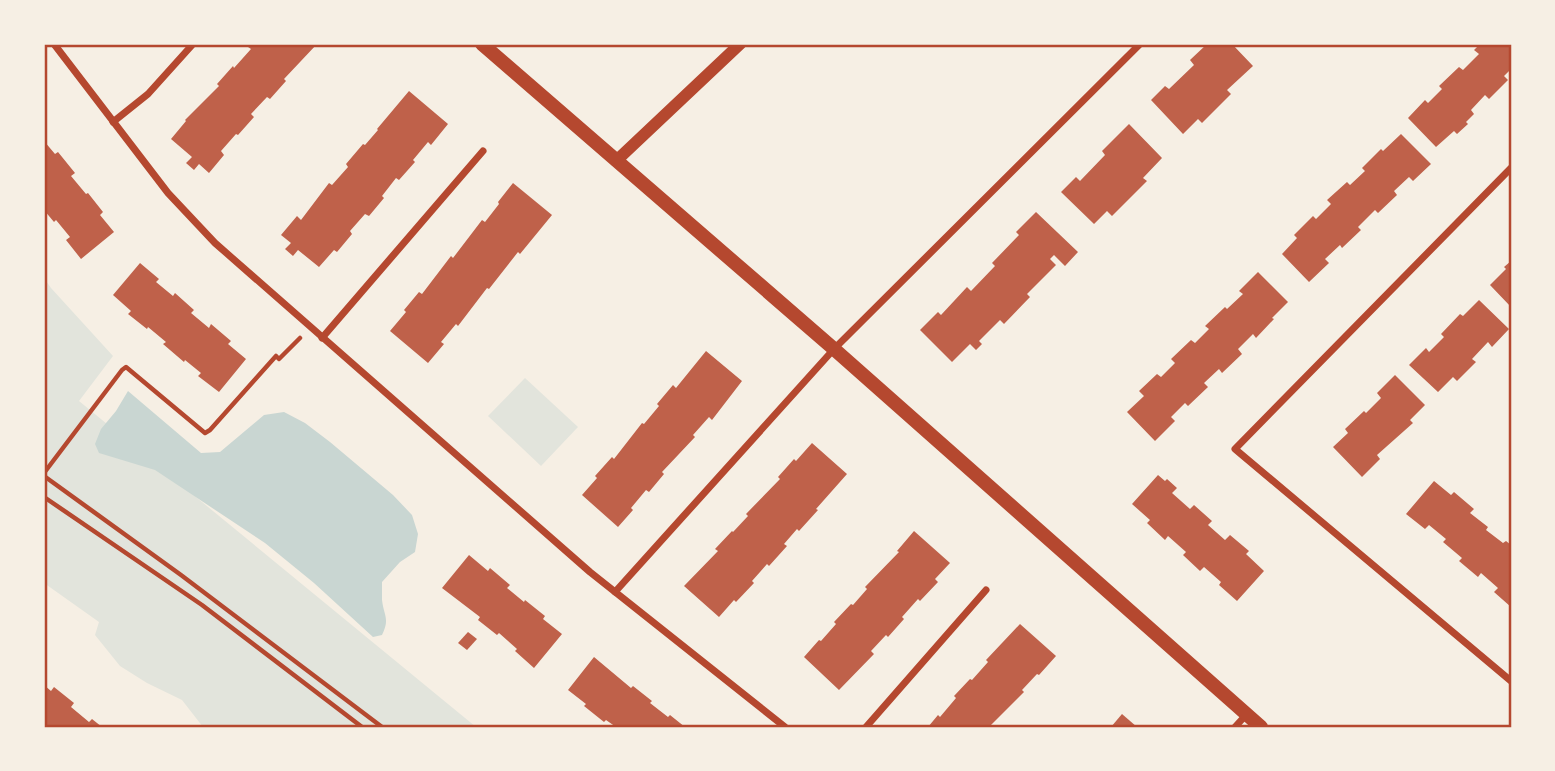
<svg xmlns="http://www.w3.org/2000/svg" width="1555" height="771" font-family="'Work Sans',sans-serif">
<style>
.green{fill:#e2e4dc}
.water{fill:#c9d6d2}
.building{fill:#bf614a}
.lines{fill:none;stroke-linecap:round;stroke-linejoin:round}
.path{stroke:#b5482f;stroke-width:4.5}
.minor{stroke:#b5482f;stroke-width:7}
.tertiary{stroke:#b5482f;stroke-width:12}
.secondary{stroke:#b5482f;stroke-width:14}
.neatline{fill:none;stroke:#b5482f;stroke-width:2.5}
</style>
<rect width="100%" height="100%" fill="#f6efe4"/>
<g class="green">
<polygon points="44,278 51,288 113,356 79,401 476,727 203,727 182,700 147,683 120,666 95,635 99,622 44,583"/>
<polygon points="525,378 578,427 541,466 488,416"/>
</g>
<path class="water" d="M128 391 201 453 220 452 264 415 284 412 305 423 330 442 393 495 412 515 418 534 415 552 400 562 382 582C382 588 382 595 382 600 384 616 390 619 382 635L373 637 314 583 265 543 155 470 99 453 95 444 101 429 116 411Z"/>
<g class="building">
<polygon points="250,44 317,44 284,79 286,81 270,99 267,97 251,114 254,117 238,135 236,134 221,151 224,155 209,173 199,164 194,170 186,163 192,157 171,139 186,121 185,120 219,86 217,84 233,66 234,68 251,49 248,47"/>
<polygon points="1207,44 1232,44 1253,66 1227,90 1231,94 1202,123 1198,119 1183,134 1151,100 1165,86 1169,89 1194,65 1190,60"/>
<polygon points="1480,44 1511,44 1511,69 1504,76 1508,80 1489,99 1485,95 1471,110 1474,114 1466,122 1468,124 1457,134 1454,131 1436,147 1408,118 1425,100 1428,103 1442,89 1439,86 1459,67 1463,70 1479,54 1474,50"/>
<polygon points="409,91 448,124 431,145 428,142 413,160 415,162 399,180 396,178 382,196 384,198 369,216 365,214 350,231 352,234 337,252 334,250 319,267 298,250 293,256 285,249 291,243 281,235 297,216 301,220 329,183 332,185 348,167 346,164 363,144 365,145 378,130 377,129"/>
<polygon points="1129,124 1162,158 1143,178 1147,181 1112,216 1107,211 1094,224 1061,192 1076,177 1080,181 1105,155 1102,151"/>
<polygon points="1401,134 1431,164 1413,181 1409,177 1394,191 1397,195 1378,213 1375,210 1358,227 1361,230 1342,248 1340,245 1325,259 1329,263 1309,282 1282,254 1297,238 1294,235 1313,216 1316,219 1331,204 1327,200 1347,182 1350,185 1365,171 1362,168 1381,149 1383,151"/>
<polygon points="44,141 55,154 58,152 75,173 71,176 86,194 88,193 103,212 100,215 114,232 81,259 66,240 70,237 56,220 54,222 44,210"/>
<polygon points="513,183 552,215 520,254 518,252 489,289 487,288 458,326 456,324 441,342 444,344 428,363 390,331 406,312 404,310 419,292 422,294 451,256 453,258 482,220 485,222 499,204 498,202"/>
<polygon points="1036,212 1078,252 1065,266 1054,255 1050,259 1056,265 1027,294 1030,297 1004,324 1000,320 979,341 982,344 976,350 970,344 952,362 920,330 938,312 941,315 967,287 971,291 995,266 992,263 1019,235 1016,232"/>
<polygon points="1511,261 1511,307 1490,285 1506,269 1504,267"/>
<polygon points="140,263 159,279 156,282 173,296 175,293 194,310 191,313 209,328 211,324 231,341 228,344 246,359 219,392 198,376 201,373 185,360 184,362 163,344 166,342 148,327 147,329 128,314 131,311 113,295"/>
<polygon points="1258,272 1288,302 1272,318 1274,319 1256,338 1253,334 1238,349 1242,354 1222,373 1219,369 1204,383 1208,387 1188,406 1185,403 1171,417 1175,421 1155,441 1127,412 1144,396 1139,391 1157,374 1161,377 1175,363 1171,359 1191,340 1195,343 1209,329 1205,326 1225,307 1227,309 1243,294 1239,291"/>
<polygon points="1479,300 1509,329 1492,347 1488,342 1472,359 1476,362 1457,381 1453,377 1438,392 1409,365 1426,348 1429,352 1444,337 1441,334 1460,314 1463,316"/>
<polygon points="706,351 742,381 712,420 709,417 693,435 695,437 662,472 664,474 649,492 646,490 631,508 633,510 618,527 582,495 597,478 595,476 612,457 614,459 642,423 644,424 659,406 657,404 673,385 676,388"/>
<polygon points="1395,375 1425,405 1410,420 1413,423 1377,455 1380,459 1362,477 1333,447 1348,433 1345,429 1364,411 1366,413 1381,398 1377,393"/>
<polygon points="812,443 847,474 816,509 818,510 799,531 797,529 784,544 787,546 769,566 767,564 752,581 754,583 736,602 734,600 719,617 684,586 718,551 715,549 732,531 733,532 748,516 746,514 780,479 778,477 794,459 796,461"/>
<polygon points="1158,475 1165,481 1167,479 1177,488 1172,493 1190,509 1194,505 1212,521 1208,525 1225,540 1230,535 1249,551 1246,554 1264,571 1237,601 1219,585 1221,582 1204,567 1200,571 1183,555 1186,552 1168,536 1165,540 1147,523 1150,520 1132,504"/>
<polygon points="1434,481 1451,495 1454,492 1474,509 1470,513 1488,527 1486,530 1503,543 1506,541 1511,545 1511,607 1494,592 1498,588 1481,573 1478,577 1459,561 1462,558 1443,542 1446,539 1429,525 1425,529 1406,514"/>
<polygon points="914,531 950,563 935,579 938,582 920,601 918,599 902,617 904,619 888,637 886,635 871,651 874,654 839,690 804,657 819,640 821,641 836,624 834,622 851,604 853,605 867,589 865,587 899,552 897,551"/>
<polygon points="469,555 488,571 490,568 510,585 507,588 524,602 525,600 545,616 543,619 562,634 534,668 515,651 517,649 499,633 497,635 478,620 480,617 442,588"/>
<polygon points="1020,624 1056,656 1039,675 1037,674 1022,690 1024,692 989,727 928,727 938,715 940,717 956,698 954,696 970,679 972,680 988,662 986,660"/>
<polygon points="468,632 477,639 467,650 458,643"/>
<polygon points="594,657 631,688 633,686 652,701 650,703 668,717 670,715 685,727 616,727 606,720 604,722 584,706 586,704 568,690"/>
<polygon points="44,685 51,691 54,687 74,703 71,707 89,722 92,719 102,727 44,727"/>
<polygon points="1122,714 1137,727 1111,727"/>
</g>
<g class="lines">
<g class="path">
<polyline points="44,473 122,370 126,367 205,433 210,430 276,356 279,359 300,338"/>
<polyline points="44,476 181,575 382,727"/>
<polyline points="44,497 202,605 362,727"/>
</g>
<g class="minor">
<polyline points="54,44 168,193 215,243 590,572 785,727"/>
<polyline points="113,122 148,94 193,44"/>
<polyline points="1511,168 1235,449 1511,681"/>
<polyline points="322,338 483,151"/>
<polyline points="615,592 834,349 1140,44"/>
<polyline points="866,727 986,590"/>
<polyline points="1235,727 1246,715"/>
</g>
<polyline class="tertiary" points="616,161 740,44"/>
<polyline class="secondary" points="482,44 834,349 1261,727"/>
</g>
<rect width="1555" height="771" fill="none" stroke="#f6efe4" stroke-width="91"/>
<rect x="46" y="46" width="1464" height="680" class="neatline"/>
</svg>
